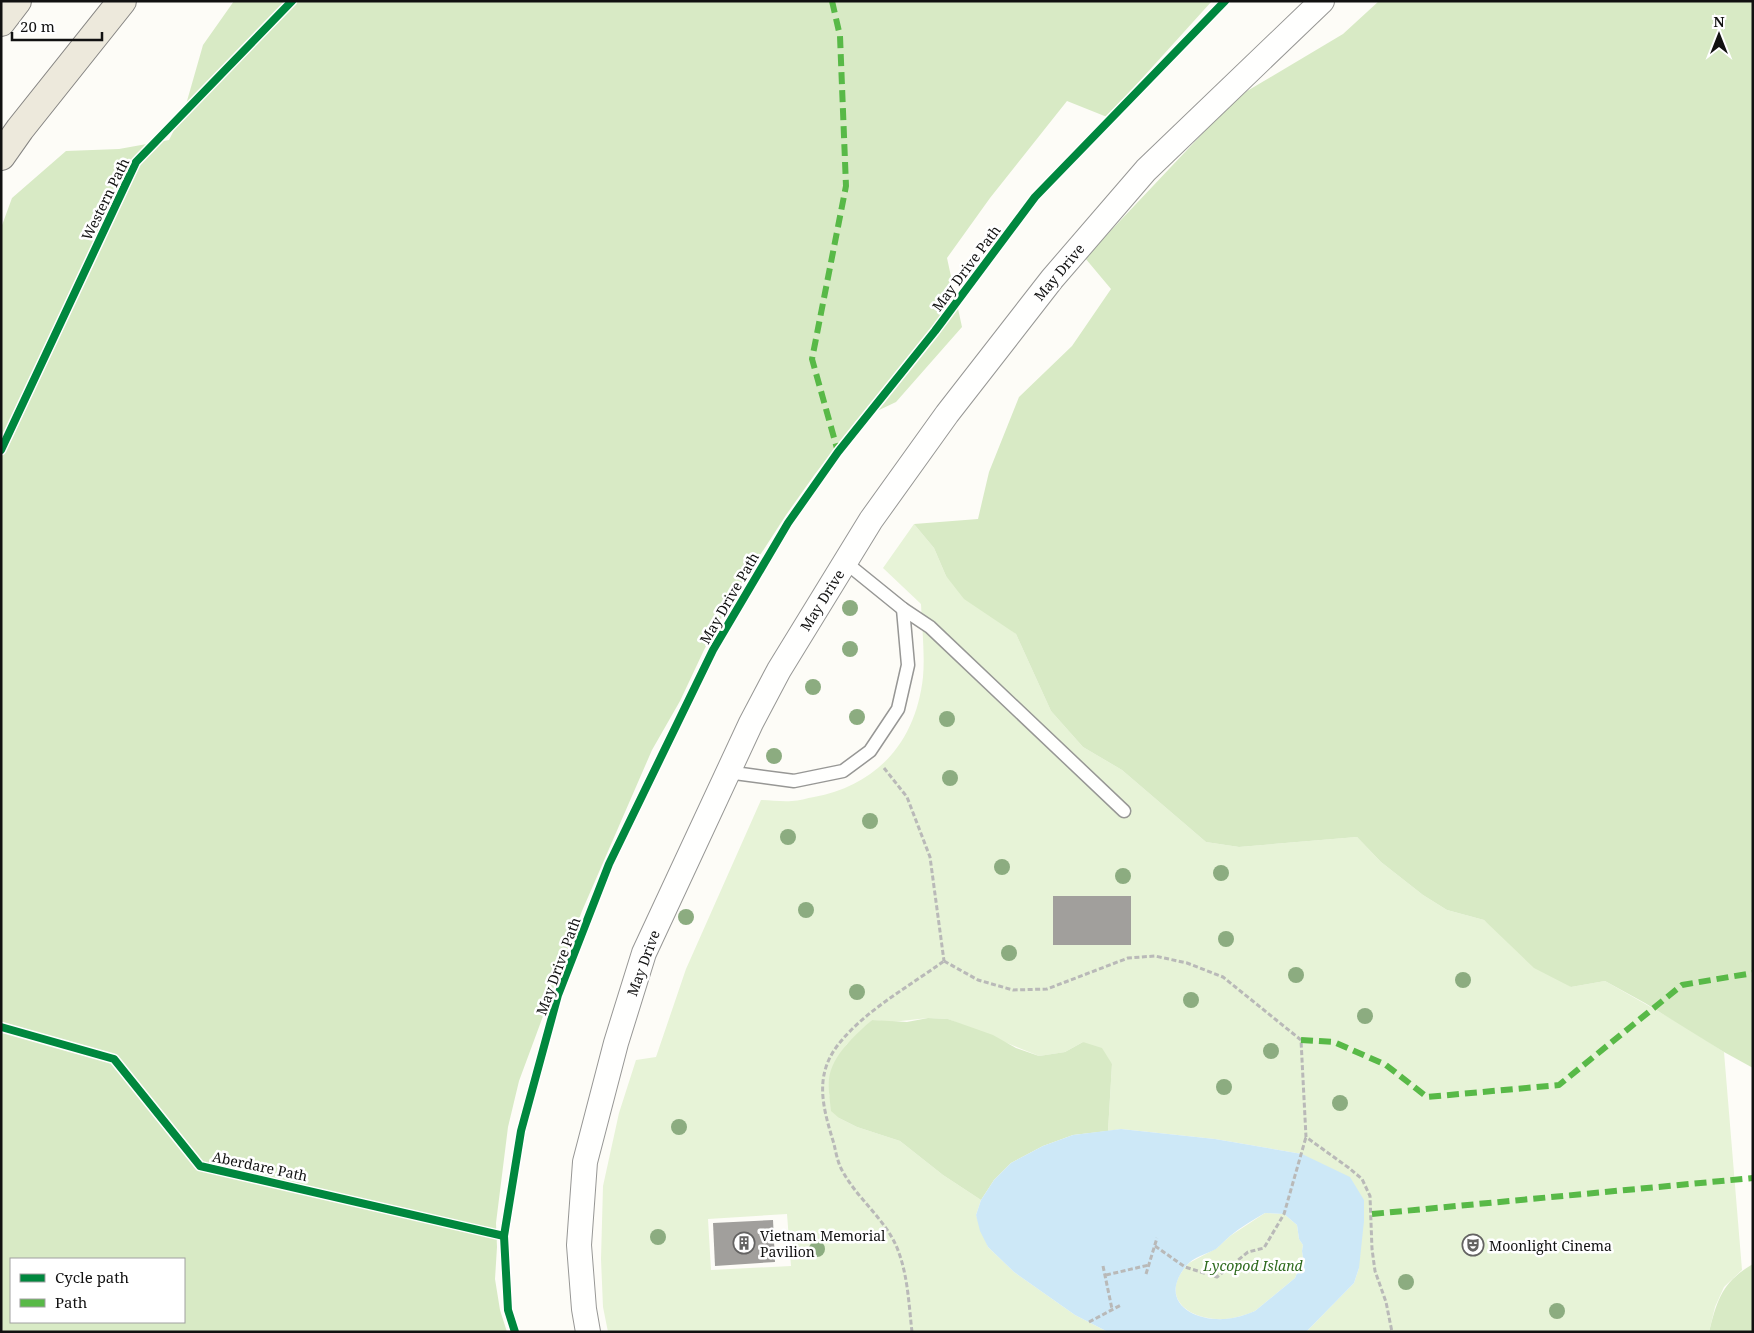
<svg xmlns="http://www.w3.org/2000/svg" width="1754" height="1333" font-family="'Noto Serif',serif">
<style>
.green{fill:#e7f3d7;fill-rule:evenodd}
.forest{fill:#d8eac5;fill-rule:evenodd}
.water{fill:#cde8f7;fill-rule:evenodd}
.building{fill:#a19f9c}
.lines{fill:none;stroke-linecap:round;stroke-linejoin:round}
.lane-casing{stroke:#979795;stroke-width:15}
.street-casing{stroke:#979795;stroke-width:26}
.primary-casing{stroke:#858482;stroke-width:30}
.path{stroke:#b9b9b8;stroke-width:3;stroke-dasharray:5 2.5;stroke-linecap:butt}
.lane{stroke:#fffffe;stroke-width:12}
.street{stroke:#fffffe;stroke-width:24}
.primary{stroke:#ede9dc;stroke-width:28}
.quiet{stroke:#58b947;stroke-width:6;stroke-dasharray:12 6;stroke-linecap:butt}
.cycleway-casing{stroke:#fff;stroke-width:11}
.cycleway{stroke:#00873e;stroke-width:8}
.tree{fill:#8cac80}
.labels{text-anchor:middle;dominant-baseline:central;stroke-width:5;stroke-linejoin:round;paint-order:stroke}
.street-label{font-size:14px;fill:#111;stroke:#fff}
.poi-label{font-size:14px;fill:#111;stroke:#fff;text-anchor:start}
.park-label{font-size:14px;font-style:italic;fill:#2f6b1f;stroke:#fff}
</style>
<rect width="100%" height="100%" fill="#fdfcf7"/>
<g class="green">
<path d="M914 524 934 548 946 576 1016 634 1051 711 1083 747 1122 770 1206 842 1239 847 1357 837 1381 862 1423 895 1447 910 1484 920 1571 987 1605 981 1684 1026 1724 1052 1742 1270 1724 1287 1715 1307 1709 1332H1306L1354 1283 1359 1268 1302 1154 1215 1139 1121 1129 1108 1131 1112 1064 1083 1042 1065 1052 1039 1056 948 1019 928 1018 892 1022 872 1020 846 1045 829 1095 839 1118 857 1127 900 1141 943 1175 981 1200 976 1215 988 1247 1014 1272 1038 1289 1075 1315 1108 1332H608L603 1307 601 1259 603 1186 619 1113 636 1060 656 1057 686 969 761 800C771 800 782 802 792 801 799 801 807 798 814 797 878 785 916 741 923 677 925 655 922 627 921 604L883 568ZM1053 896H1130L1131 945H1053ZM787 1214 791 1266 711 1270 708 1219Z"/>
<path d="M1265 1213 1284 1214 1297 1225 1299 1239 1303 1245 1302 1251 1303 1258 1295 1278 1255 1311C1243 1316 1230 1320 1217 1319 1182 1317 1160 1293 1189 1263L1217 1248 1230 1236Z"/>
</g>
<g class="forest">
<path d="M234 1H1212L1107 117 1067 101 990 198 947 258 962 327 896 402 856 421 815 474 786 515 733 597 704 650 680 701 652 750 582 911 519 1081 508 1127 496 1223 497 1247 495 1279 500 1310 507 1332H1V228L12 198 66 151 119 149 169 140 185 108 203 45ZM11 1259H184V1322H11Z"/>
<polygon points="1379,1 1753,1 1753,1068 1724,1052 1645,1003 1605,981 1571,987 1534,968 1484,920 1447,910 1423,895 1381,862 1357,837 1239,847 1206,842 1122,770 1083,747 1051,711 1016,634 964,599 946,576 934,548 914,524 978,519 989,472 1019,397 1072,346 1111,289 1085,258 1237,97 1343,34"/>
<path d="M928 1018 948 1019 993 1035 1016 1048 1039 1056 1065 1052 1083 1042 1102 1048 1112 1064 1108 1131 1073 1135 1043 1146 1011 1163 994 1180 981 1200 943 1175 900 1141 857 1127 839 1118 831 1111C830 1100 828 1090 829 1079 832 1055 855 1035 872 1020L907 1022Z"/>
<path d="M1753 1264V1332H1709C1717 1300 1722 1282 1753 1264Z"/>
</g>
<path class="water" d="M1121 1129 1215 1139 1302 1154 1350 1177 1364 1200V1221L1359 1268 1354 1283 1306 1332H1108L1075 1315 1038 1289 1014 1272 988 1247 980 1231 976 1215 981 1200 994 1180 1011 1163 1043 1146 1073 1135ZM1265 1213 1284 1214 1297 1225 1299 1239 1303 1245 1302 1251 1303 1258 1295 1278 1255 1311C1246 1315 1235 1318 1225 1319 1192 1321 1158 1301 1186 1266 1193 1257 1207 1254 1216 1249 1221 1245 1225 1240 1230 1236 1241 1227 1253 1220 1265 1213Z"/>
<g class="building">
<rect x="1053" y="896" width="78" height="49"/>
<polygon points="773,1220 775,1262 715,1266 713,1223"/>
</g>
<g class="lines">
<g class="lane-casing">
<g id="lane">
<polyline points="845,562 903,609 930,627 1124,811"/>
<polyline points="727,772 794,781 843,771 870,751 898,709 908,665 903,609"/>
</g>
</g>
<g class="street-casing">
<polyline id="street" points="588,1332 584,1309 579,1245 585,1162 616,1043 644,953 751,723 779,670 871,520 947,414 1052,279 1146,170 1322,1"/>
</g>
<g class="primary-casing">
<g id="primary">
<polyline points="1,22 17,1"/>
<polyline points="1,156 20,129 122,1"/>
</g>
</g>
<g class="path">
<polyline points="884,768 907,797 930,857 944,961"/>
<polyline points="944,961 978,980 1013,990 1047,989 1128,958 1155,956 1187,963 1223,977 1301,1040 1306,1137 1349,1168 1362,1179 1370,1196 1372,1249 1375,1271 1386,1302 1392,1332"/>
<polyline points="1155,1246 1185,1267 1217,1277 1248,1252 1264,1248 1284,1214 1306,1137"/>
<polyline points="1103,1266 1112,1309"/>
<polyline points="1146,1274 1157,1238"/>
<polyline points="1106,1275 1149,1265"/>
<polyline points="1089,1322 1121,1305"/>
<path d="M912 1332C909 1306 908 1278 899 1253 888 1221 859 1201 843 1172 838 1164 836 1153 834 1144 822 1105 813 1073 842 1040 868 1009 911 985 944 961"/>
</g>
<use href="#lane" class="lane"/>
<use href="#street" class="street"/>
<use href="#primary" class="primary"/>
<g class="quiet">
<polyline points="832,1 840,36 846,186 812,359 838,452"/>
<polyline points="1301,1040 1334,1042 1386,1065 1427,1097 1559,1085 1682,985 1753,973"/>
<polyline points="1372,1214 1753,1178"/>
</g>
<g class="cycleway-casing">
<g id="cycleway">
<polyline points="1,450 136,162 292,1"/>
<polyline points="1,1027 114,1059 200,1166 504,1236"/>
<polyline points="515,1332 508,1310 504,1236 521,1131 558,995 609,864 713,650 788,523 838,452 935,331 1035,197 1225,1"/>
</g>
</g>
<use href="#cycleway" class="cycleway"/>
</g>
<g class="tree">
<circle cx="850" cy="608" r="8"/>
<circle cx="850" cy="649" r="8"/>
<circle cx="813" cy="687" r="8"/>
<circle cx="857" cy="717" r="8"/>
<circle cx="947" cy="719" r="8"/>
<circle cx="774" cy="756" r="8"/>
<circle cx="950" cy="778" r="8"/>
<circle cx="870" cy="821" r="8"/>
<circle cx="788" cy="837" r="8"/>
<circle cx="1002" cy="867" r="8"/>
<circle cx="1221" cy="873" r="8"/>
<circle cx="1123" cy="876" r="8"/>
<circle cx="806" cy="910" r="8"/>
<circle cx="686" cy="917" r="8"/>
<circle cx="1226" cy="939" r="8"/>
<circle cx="1009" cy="953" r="8"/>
<circle cx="1296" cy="975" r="8"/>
<circle cx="1463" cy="980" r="8"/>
<circle cx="857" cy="992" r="8"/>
<circle cx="1191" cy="1000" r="8"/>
<circle cx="1365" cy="1016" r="8"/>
<circle cx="1271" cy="1051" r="8"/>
<circle cx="1224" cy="1087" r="8"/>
<circle cx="1340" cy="1103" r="8"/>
<circle cx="679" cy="1127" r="8"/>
<circle cx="658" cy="1237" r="8"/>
<circle cx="817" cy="1249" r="8"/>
<circle cx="1406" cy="1282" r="8"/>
<circle cx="1557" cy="1311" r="8"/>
</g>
<defs>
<g id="building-ring" transform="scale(1.125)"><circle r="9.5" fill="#fff" stroke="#646362" stroke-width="1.5"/><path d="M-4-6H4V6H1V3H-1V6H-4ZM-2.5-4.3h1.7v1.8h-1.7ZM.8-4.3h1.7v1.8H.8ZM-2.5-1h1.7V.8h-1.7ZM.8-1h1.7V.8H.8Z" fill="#646362"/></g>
<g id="theatre-ring" transform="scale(1.125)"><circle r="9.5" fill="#fff" stroke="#646362" stroke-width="1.5"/><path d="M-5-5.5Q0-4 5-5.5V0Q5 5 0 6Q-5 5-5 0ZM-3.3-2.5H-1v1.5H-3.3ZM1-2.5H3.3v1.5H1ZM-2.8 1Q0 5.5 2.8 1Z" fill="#646362"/></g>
</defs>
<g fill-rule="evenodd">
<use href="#building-ring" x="744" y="1243"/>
<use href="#theatre-ring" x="1473" y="1245"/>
</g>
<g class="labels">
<g class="street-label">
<text transform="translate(105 199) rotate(-64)">Western Path</text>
<text transform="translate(966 268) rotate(-53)">May Drive Path</text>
<text transform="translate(1059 272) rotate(-50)">May Drive</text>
<text transform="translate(729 598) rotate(-60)">May Drive Path</text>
<text transform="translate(822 600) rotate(-58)">May Drive</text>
<text transform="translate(643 963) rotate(-70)">May Drive</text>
<text transform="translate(558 966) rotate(-70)">May Drive Path</text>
<text transform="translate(260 1166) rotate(12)">Aberdare Path</text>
</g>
<g class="poi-label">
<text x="760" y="1235">Vietnam Memorial<tspan x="760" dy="16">Pavilion</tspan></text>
<text x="1489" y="1245">Moonlight Cinema</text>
</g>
<g class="park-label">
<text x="1253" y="1265">Lycopod Island</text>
</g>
</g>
<rect width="1754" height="1333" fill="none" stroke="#111111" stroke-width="5"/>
<rect x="10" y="1258" width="175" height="65" fill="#ffffff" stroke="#a0a0a0"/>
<rect x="20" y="1274" width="25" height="8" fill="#00873e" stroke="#a0a0a0"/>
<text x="55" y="1283" font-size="15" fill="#111111">Cycle path</text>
<rect x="20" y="1299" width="25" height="8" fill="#58b947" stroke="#a0a0a0"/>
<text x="55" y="1308" font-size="15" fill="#111111">Path</text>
<g transform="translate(1719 35)" stroke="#ffffff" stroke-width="4" paint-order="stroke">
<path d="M0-4L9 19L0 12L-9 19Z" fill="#111111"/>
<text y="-8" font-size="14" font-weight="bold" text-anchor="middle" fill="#111111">N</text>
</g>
<path d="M12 32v8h90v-8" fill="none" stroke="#111111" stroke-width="2.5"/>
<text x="20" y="32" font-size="15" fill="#111111" stroke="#ffffff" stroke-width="4" paint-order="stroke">20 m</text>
</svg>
